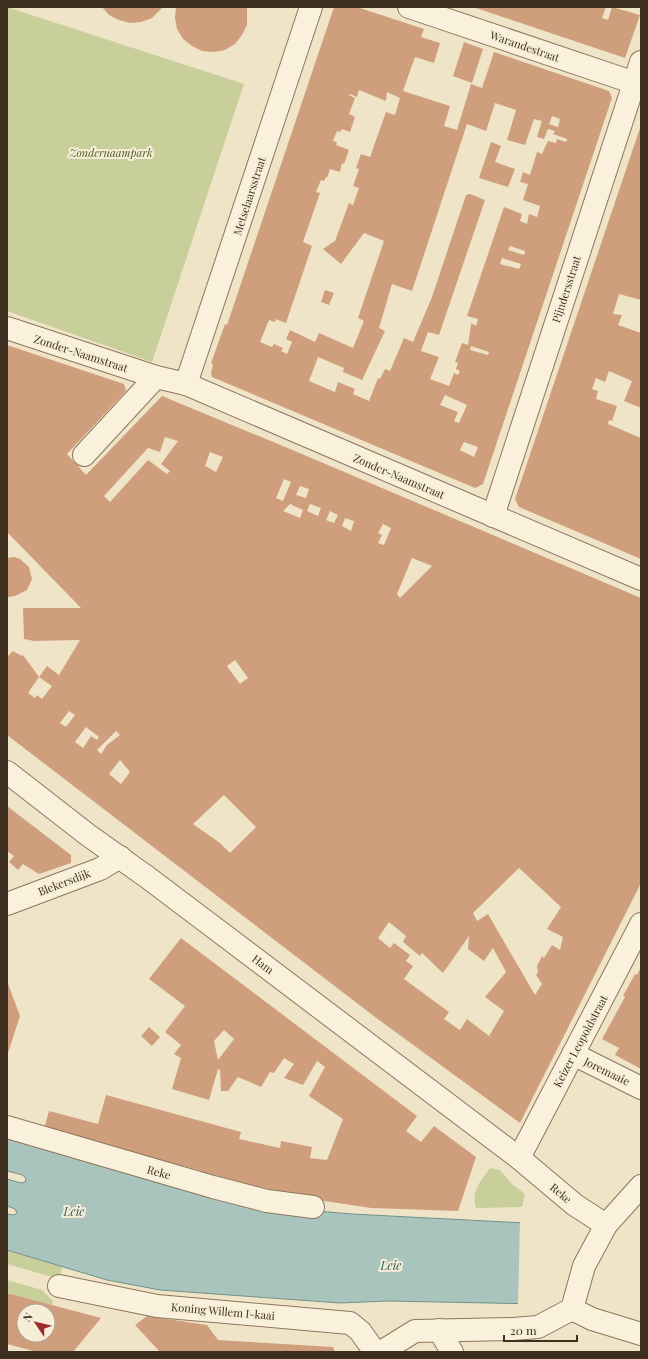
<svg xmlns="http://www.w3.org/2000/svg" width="648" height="1359" font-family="'Playfair Display',serif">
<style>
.green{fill:#c9cf9b}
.water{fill:#a9c4bc;stroke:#6f938a}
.pier{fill:#f0e4c8}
.building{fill:#cf9f7d;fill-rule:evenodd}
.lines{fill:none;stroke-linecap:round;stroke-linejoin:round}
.pedestrian-casing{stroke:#8d765c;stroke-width:24}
.minor-casing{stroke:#8d765c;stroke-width:24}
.tertiary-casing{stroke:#8d765c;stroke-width:24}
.pedestrian{stroke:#faf1dc;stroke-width:22}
.minor{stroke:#faf1dc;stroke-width:22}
.tertiary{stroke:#faf1dc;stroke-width:22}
.labels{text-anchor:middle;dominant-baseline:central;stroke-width:4;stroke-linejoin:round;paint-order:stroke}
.street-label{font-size:11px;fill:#3d2e20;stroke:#f7eed8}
.park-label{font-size:11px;font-style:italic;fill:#4d5a26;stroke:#f7eed8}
.water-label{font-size:12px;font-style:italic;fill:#2f5d5a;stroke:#f7eed8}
</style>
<rect width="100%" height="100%" fill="#f0e4c8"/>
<g class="green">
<polygon points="7,7 244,84 152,362 7,311"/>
<path d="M490 1168 500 1170 512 1184 525 1194 522 1207 476 1208C471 1191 480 1182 490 1168Z"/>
<polygon points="7,1250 62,1267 59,1279 7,1264"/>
<polygon points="7,1280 42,1290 53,1301 52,1305 7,1293"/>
</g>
<polygon class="water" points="7,1133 282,1208 352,1214 641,1229 641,1306 388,1301 340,1303 160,1290 107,1280 7,1250 7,1214 14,1215 17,1213 15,1209 7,1206 7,1179 21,1183 25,1182 26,1179 23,1175 7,1171"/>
<polygon class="pier" points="520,1220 641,1227 641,1308 518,1306"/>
<g class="building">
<polygon points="102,7 163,7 152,18 141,22 130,23 119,20 109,15"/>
<polygon points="176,7 247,7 247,25 242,35 235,44 225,50 214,52 202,51 192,46 183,39 177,29 175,18"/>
<path d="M334 7H357L424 29 421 37 440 43 434 63 415 57 403 91 450 106 444 126 457 130 471 84 482 88 494 52 609 91 612 98 483 484 475 488 212 377 211 373 213 364 211 363 225 324 227 325ZM359 90 386 101 387 92 400 98 395 115 386 112 370 157 361 154 356 168 359 169 353 186 359 188 353 205 349 203 335 241 323 249 341 264 364 233 384 241 358 318 364 321 353 348 319 333 315 342 290 330 286 339 292 342 287 354 281 351 283 348 274 344 272 347 260 342 269 320 275 322 276 319 286 323 312 246 303 242 320 193 316 192 321 180 324 181 326 177 327 178 330 169 340 172 342 163 344 164 349 150 336 145 337 142 333 141 337 131 340 132 342 129 350 132 355 117 349 114 355 98 349 95 350 94 357 97ZM495 103 516 110 507 140 525 145 534 119 542 121 537 137 544 139 548 129 555 131 553 134 567 139 566 142 557 139 556 143 548 141 542 154 537 152 530 175 523 172 520 182 528 184 523 200 540 206 537 217 529 214 527 224 520 221 522 214 504 207 467 316 478 319 476 326 471 323V324L468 345 462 343 455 362 458 363 456 369 460 371 458 375 454 373 449 386 430 379 439 357 421 351 428 332 439 335 485 200 470 194 466 195 432 297 413 342 404 338 390 371 385 369 380 379 378 378 369 401 353 394 355 389 338 382 335 392 309 381 318 357 344 368 343 372 362 380 385 331 379 328 392 284 412 291 467 124 486 131ZM552 116 560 119 558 127 549 124ZM510 246 525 251 524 255 508 250ZM502 258 521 264 519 269 500 264ZM471 346 489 352 488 355 470 350ZM445 395 467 405 459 423 454 421 458 412 440 405ZM464 442 478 447 474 457 460 450Z"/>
<polygon points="473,7 606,7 602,18 608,20 612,7 640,15 625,58"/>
<polygon points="464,42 483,49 472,83 453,76"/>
<polygon points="641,125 641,300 619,294 613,314 622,315 618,325 641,333 641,408 624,401 632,381 609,371 605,382 596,378 592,389 598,391 596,399 617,406 612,421 609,420 608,424 641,438 641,559 519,507 515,499"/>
<polygon points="491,142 501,146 495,162 515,169 508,187 479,178"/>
<polygon points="325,290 334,293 329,305 321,302"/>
<path d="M7 345 124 384 126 391 67 454 86 475 162 396 302 454 641 598V883L520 1123 375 1017 7 735V657L13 651 22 656 23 655 39 677 28 693 35 698 37 695 42 699 52 686 39 677 47 666 59 675 80 640 34 641 24 639 23 608H81L7 532ZM165 437 178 441 161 464 170 471 167 474 148 460 110 502 104 496 148 448 160 452ZM210 452 223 457 216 472 205 466ZM284 479 291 482 283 501 276 498ZM300 486 309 489 306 498 296 495ZM290 504 303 510 300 518 283 511ZM310 504 321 508 318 516 307 511ZM330 511 338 515 334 523 326 520ZM345 518 354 521 351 531 342 526ZM383 524 391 528 384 545 378 543 382 535 378 533ZM412 558 432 566 400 598 397 594ZM235 660 248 678 240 684 227 666ZM69 711 75 715 66 727 60 723ZM86 727 99 737 97 740 91 736 83 748 75 742ZM116 731 120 735 107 745 101 754 97 750ZM120 760 130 772 121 784 109 774ZM224 795 256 827 230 853 220 843 193 824ZM519 868 561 907 547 929 563 937 560 950 552 945 544 958 542 956 537 966 538 972 536 975 542 984 535 995 488 914 477 921 473 913ZM389 922 406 936 403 942 420 956 422 953 443 973 469 936 468 949 484 961 493 948 506 972 485 997 504 1011 489 1036 467 1019 460 1030 444 1019 449 1012 404 979 413 966 406 961 410 955 394 943 390 948 378 938Z"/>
<polygon points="14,557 20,559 29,567 32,579 27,590 15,596 9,597 7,596 7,558"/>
<polygon points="7,806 71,855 71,863 39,874 23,864 18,870 9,862 14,856 7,851"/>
<path d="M181 938 417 1116 406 1131 421 1142 434 1126 476 1157 458 1211 371 1208 198 1182 202 1171 44 1129 49 1111 98 1124 106 1095 241 1132 239 1139 280 1148 281 1141 312 1147 310 1158 327 1160 343 1119 309 1096 325 1067 317 1061 303 1085 284 1078 294 1064 284 1058 274 1073 270 1072 261 1087 238 1077 228 1091H221L220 1070 218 1069 209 1100 172 1089 181 1058 174 1054 181 1045 165 1032 185 1006 149 979ZM224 1030 234 1039 218 1060 214 1041Z"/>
<polygon points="641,967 641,1069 615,1055 619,1048 602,1039 625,997 623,996 635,974 637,975"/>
<polygon points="7,981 20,1016 7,1056"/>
<polygon points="149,1027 160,1037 152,1046 141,1036"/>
<path d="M7 1293 52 1305 101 1318 73 1352H37L7 1344ZM24 1311H48V1335H24Z"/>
<polygon points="147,1316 207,1325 218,1340 333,1347 335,1352 160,1352 135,1325"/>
</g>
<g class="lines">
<g class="pedestrian-casing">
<polyline id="pedestrian" points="7,1127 213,1187 267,1201 313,1207"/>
</g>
<g class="minor-casing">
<g id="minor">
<polyline points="409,7 641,85"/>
<polyline points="7,328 156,377 186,384 641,579"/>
<polyline points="186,384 311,7"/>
<polyline points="84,455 156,377"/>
<polyline points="493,516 641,62"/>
<polyline points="7,772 88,835 147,877 519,1158 575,1205 606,1225"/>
<polyline points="7,904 100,869 120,857"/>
<polyline points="573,1054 641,1088"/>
<polyline points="519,1158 641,924"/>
<polyline points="59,1286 157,1306 350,1323 360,1331 375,1352"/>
<polyline points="572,1309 592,1319 641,1334"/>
<polyline points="439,1330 452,1352"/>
</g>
</g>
<g class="tertiary-casing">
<polyline id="tertiary" points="381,1352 415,1331 513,1329 538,1327 572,1309 584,1266 606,1225 641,1186"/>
</g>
<use href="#pedestrian" class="pedestrian"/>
<use href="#minor" class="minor"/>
<use href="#tertiary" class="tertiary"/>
</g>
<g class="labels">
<g class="street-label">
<text transform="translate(525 46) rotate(19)">Warandestraat</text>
<text transform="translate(249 196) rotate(-72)">Metselaarsstraat</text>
<text transform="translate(566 289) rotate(-72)">Pijndersstraat</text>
<text transform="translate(81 353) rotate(18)">Zonder-Naamstraat</text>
<text transform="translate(399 476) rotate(23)">Zonder-Naamstraat</text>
<text transform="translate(64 882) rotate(-21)">Blekersdijk</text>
<text transform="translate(263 964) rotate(37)">Ham</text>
<text transform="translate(580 1041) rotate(-62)">Keizer Leopoldstraat</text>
<text transform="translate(607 1071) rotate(26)">Joremaaie</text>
<text transform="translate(159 1172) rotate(16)">Reke</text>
<text transform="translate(561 1193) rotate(40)">Reke</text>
<text transform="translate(223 1311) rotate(5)">Koning Willem I-kaai</text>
</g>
<g class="park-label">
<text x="111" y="152">Zondernaampark</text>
</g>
<g class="water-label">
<text x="74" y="1211">Leie</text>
<text x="391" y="1265">Leie</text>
</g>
</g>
<rect width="648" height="1359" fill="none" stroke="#3d2e20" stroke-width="16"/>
<g transform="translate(36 1323) rotate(305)"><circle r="19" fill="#f7eed8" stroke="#ada18e"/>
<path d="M0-3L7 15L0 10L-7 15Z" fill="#9e2a2b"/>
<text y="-6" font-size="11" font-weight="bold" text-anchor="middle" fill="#3d2e20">N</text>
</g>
<path d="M504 1335v6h73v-6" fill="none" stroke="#3d2e20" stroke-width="2"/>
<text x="510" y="1335" font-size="12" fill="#3d2e20" stroke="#f7eed8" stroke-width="3" paint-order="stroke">20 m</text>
</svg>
